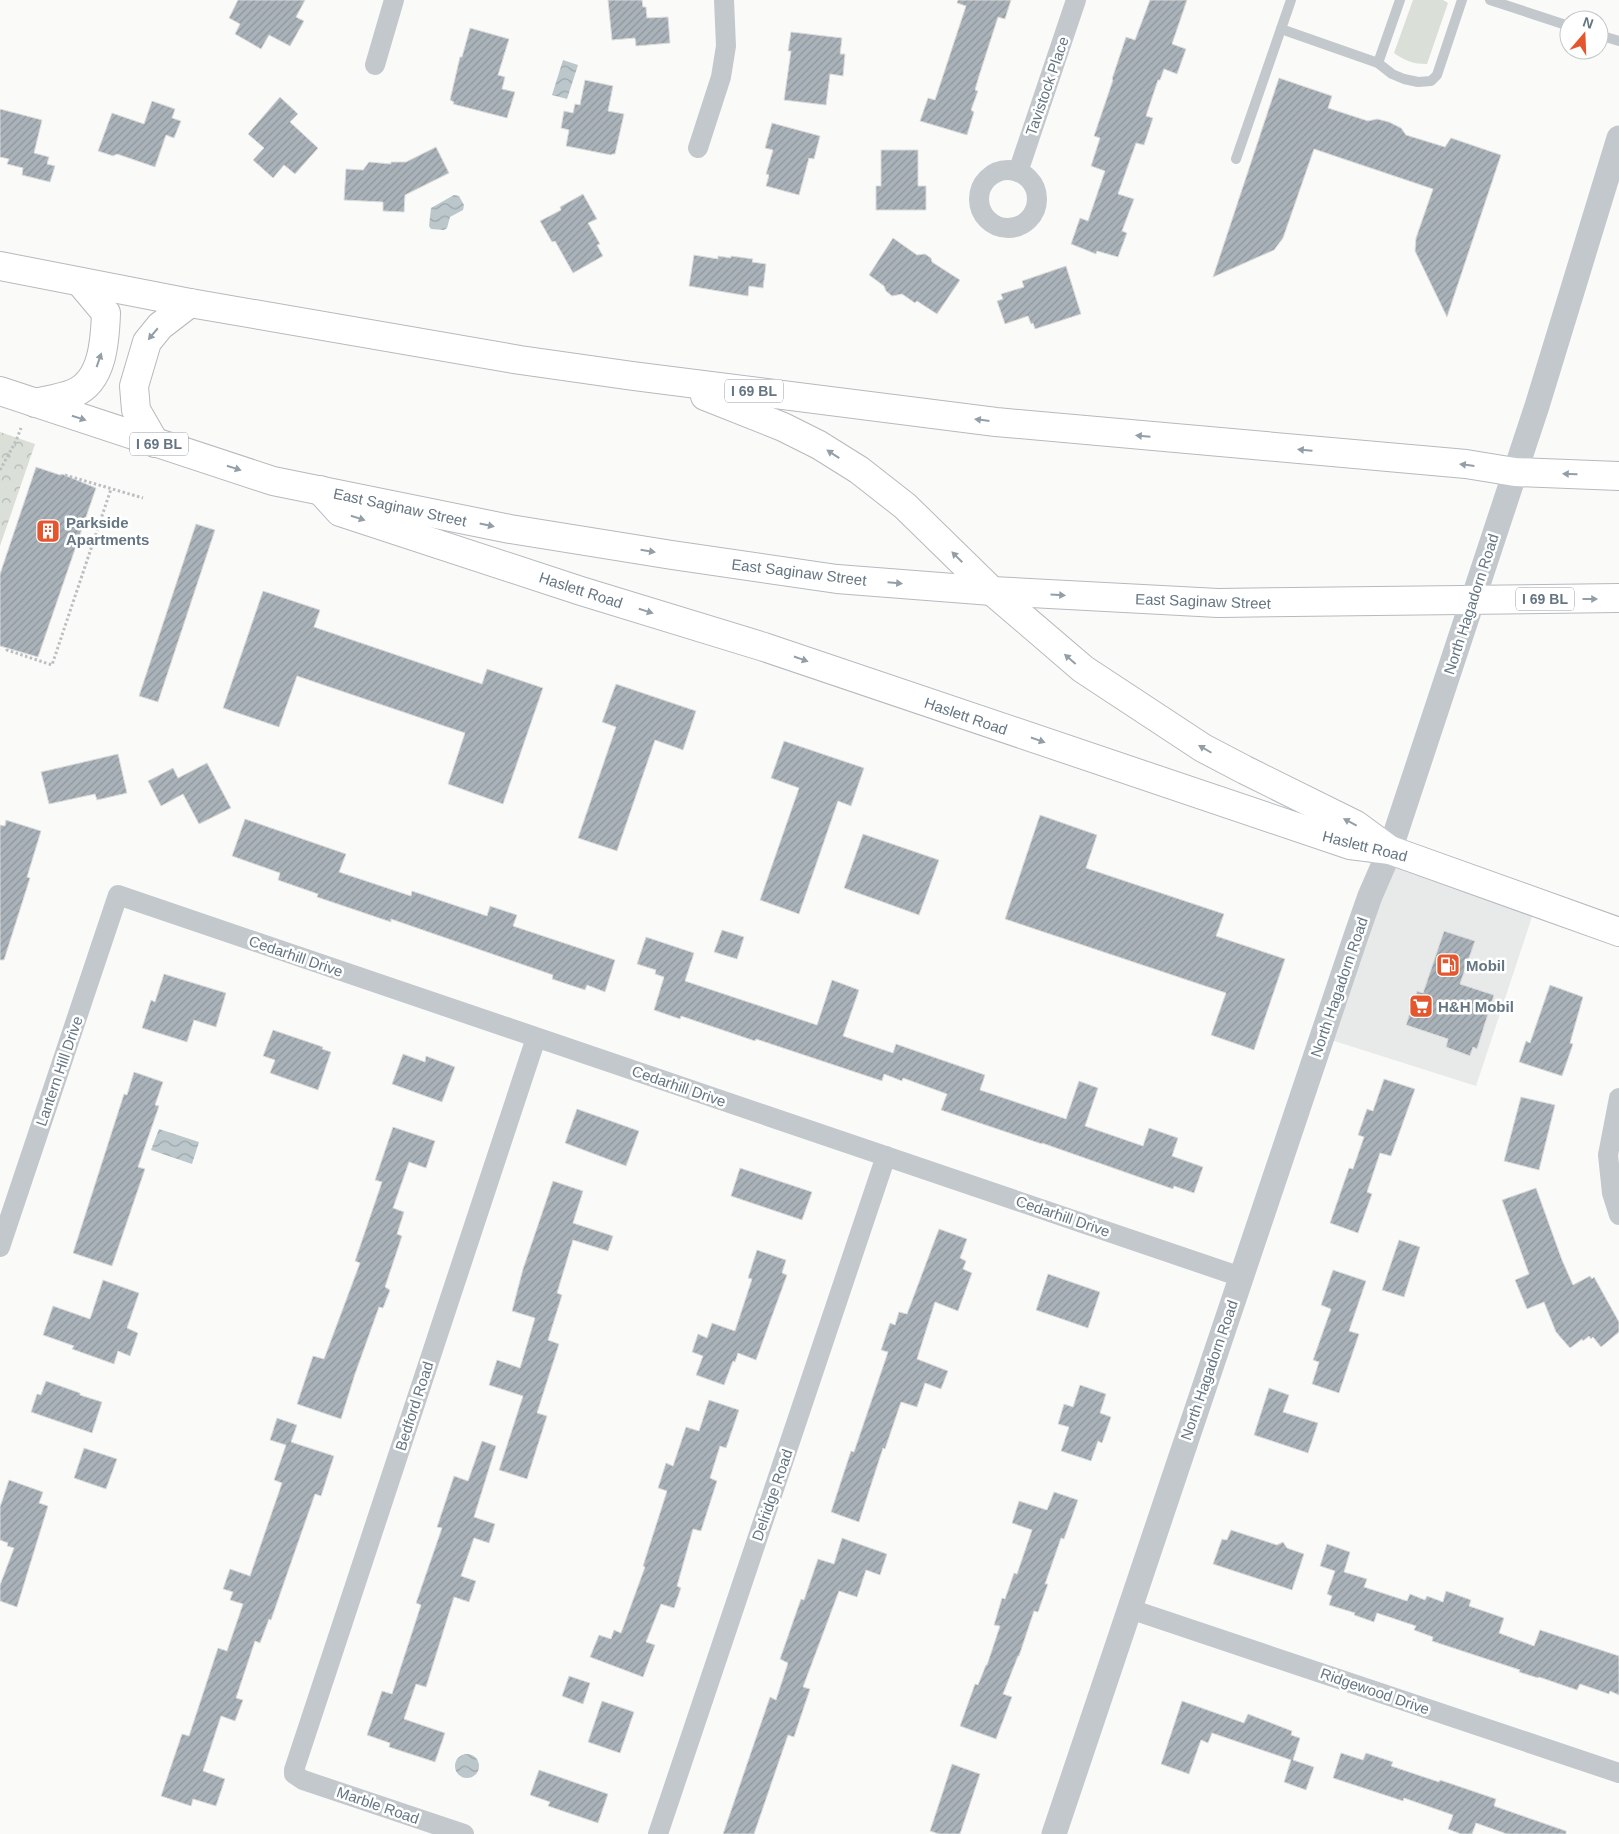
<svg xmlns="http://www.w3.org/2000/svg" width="1619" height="1834" font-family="Helvetica,sans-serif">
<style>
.built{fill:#e8e9e9}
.grass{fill:#dadfd7}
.forest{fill:url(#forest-crowns)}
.water{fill:url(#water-waves)}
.building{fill:url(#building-hatch);stroke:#dcdcda}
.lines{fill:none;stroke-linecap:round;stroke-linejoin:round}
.secondary-casing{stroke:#b3babf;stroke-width:30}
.primary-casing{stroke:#b5babe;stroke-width:30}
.path{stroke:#bbbfc2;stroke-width:3;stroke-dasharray:2.5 2.5;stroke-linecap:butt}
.service{stroke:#c3c8cc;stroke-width:10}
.minor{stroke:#c3c8cc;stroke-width:20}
.tertiary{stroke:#c3c8cc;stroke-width:25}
.secondary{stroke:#fff;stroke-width:28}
.primary{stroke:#fff;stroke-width:28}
.oneway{fill:#939fa8}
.labels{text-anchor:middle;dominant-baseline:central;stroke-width:5;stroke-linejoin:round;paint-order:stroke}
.shield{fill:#fff;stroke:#939fa8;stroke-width:1}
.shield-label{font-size:14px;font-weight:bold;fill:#657683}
.street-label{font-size:15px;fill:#657683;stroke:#fff}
.poi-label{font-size:15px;font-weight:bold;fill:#657683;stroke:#fff;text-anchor:start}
</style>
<defs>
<pattern id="forest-crowns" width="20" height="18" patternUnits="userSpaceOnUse" patternTransform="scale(1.25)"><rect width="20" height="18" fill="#dadfd7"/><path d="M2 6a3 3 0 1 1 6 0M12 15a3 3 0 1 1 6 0" fill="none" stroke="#b4b9b4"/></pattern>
<pattern id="water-waves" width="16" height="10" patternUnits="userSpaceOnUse" patternTransform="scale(1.25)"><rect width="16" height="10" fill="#bbc7cb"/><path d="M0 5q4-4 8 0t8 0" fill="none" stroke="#9ca6aa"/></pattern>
<pattern id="building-hatch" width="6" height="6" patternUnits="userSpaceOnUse" patternTransform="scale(1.25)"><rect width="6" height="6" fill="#aab3b9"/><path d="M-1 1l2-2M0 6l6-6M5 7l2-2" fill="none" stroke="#8e969c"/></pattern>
</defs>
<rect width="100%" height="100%" fill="#fafaf8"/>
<polygon class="built" points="1388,863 1534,911 1476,1086 1328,1039"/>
<path class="grass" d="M1413 0H1443L1448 3 1427 64C1414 64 1405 61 1394 53Z"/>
<polygon class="forest" points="0,432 35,444 0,546"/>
<g class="water">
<polygon points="563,60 578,65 567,99 552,95"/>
<polygon points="454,195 459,196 464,205 463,210 450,217 447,228 444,230 431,229 429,226 431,208"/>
<polygon points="159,1129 199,1142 192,1164 151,1150"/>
<circle cx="467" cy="1766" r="12"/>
</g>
<g class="building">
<polygon points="238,0 305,0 296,17 304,21 290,46 269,35 261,49 235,34 240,24 229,18"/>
<polygon points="608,0 642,0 643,7 646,7 647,18 668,17 670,43 636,46 635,38 612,40"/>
<polygon points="958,0 1011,0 1005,19 998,17 979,76 975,90 978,91 971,110 974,112 967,135 920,121 928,98 935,100 966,6 957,3"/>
<polygon points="1150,0 1187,0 1172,44 1186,49 1177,74 1164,69 1160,80 1158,80 1146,116 1153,118 1144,145 1136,143 1118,194 1134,199 1122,231 1127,233 1118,257 1097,251 1096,254 1071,244 1080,218 1088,221 1105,171 1091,166 1100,138 1094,136 1113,80 1112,79 1126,37 1135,40"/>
<polygon points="470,28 509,39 498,75 505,77 502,89 515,92 507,118 453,104 454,102 450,100 460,57 462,57"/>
<polygon points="791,32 842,38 840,54 845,54 843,76 830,74 826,105 784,100 791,51 788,51"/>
<polygon points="1279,78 1332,96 1328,108 1368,121 1377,119 1389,122 1401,128 1406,135 1445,147 1451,138 1501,155 1447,317 1415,251 1416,238 1433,189 1314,149 1283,238 1274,250 1213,277"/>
<polygon points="585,80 613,86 608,111 624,114 615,154 612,154 611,155 566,146 569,130 561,128 564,111 573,113 575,104 580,105"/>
<polygon points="280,97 298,114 290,122 318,148 295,174 284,165 273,178 253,160 264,148 248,134"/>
<polygon points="152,101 175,109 172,118 181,121 174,138 166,135 155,167 117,154 113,156 98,151 112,113 144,124"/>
<polygon points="0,109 42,120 34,153 49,157 47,164 55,166 50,182 22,175 23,168 7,164 9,159 0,157"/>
<polygon points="772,123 820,136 814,159 809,158 799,195 766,186 769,175 766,174 773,150 765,148"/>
<polygon points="436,147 449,173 405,195 404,212 383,211 383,202 344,200 346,169 363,170 369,162 391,164 391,162 406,162"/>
<polygon points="881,150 918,150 918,186 926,186 926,210 876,210 876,186 881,186"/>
<polygon points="583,194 597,219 588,223 600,244 597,245 603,256 573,273 555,241 552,242 540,221 561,210 560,207"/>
<polygon points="893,238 917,255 925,254 931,258 932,262 960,280 937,314 917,301 915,303 902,294 892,296 886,291 884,286 869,275"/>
<polygon points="694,255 718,259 718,256 731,258 731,256 753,259 752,262 766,264 763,288 749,286 748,296 689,286"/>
<polygon points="1066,266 1081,314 1035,329 1033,323 1031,324 1028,316 1005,324 997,301 1003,299 1001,294 1024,287 1022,281"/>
<polygon points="36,467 60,475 62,474 96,488 38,657 0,646 0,574"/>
<polygon points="196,524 215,530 158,702 139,696"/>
<polygon points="263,591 320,610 314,627 482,684 487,669 543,688 503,804 448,784 465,733 297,676 279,727 223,708"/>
<polygon points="616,684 696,711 683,750 655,740 617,851 578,838 616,727 602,722"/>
<polygon points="784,741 864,768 851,806 838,801 799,914 760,900 799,788 771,778"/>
<polygon points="118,754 127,793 97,800 95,794 49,804 41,772"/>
<polygon points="207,763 231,808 199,824 183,794 161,806 148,781 173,768 178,778"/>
<polygon points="1040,815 1097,835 1086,868 1224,914 1216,936 1285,959 1254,1050 1211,1035 1226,993 1005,919"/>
<polygon points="245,819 346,854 339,872 411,896 412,891 487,916 490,906 517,915 513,926 615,960 605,992 587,985 585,990 552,979 553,975 391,919 391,922 317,897 318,894 278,880 280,873 232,856"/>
<polygon points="6,820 41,831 27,877 30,878 4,960 0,960 0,825 5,826"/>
<polygon points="863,834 939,860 919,915 844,888"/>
<polygon points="722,930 744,937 737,959 714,952"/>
<polygon points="1444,931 1475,941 1460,984 1494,995 1477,1049 1473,1047 1470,1056 1446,1047 1448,1039 1406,1025 1417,991 1423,993"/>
<polygon points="646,937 694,953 685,981 817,1025 832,980 859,990 843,1036 893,1053 896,1044 985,1075 980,1090 1066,1119 1079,1081 1098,1088 1085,1126 1143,1146 1149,1128 1178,1138 1172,1156 1203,1167 1194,1193 1174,1186 1173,1189 1042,1143 1042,1144 941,1110 947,1094 903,1078 902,1081 884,1074 882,1081 756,1039 755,1041 681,1016 680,1019 654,1010 664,977 655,974 656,970 637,964"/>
<polygon points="164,974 226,993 216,1027 194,1020 187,1042 142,1028 151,1000 155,1002"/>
<polygon points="1550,985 1583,997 1570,1043 1573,1044 1562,1076 1519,1062 1526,1041 1530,1043"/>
<polygon points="273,1030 323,1047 322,1049 331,1052 318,1090 270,1073 275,1060 263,1056"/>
<polygon points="403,1054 425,1062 426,1056 455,1067 442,1102 392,1084"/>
<polygon points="134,1072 163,1082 155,1105 159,1106 138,1167 145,1169 112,1266 73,1253 124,1094 127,1095"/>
<polygon points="1384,1079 1415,1089 1391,1156 1380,1153 1367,1192 1372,1194 1358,1233 1330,1223 1349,1168 1353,1169 1364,1137 1358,1135 1367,1109 1373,1111"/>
<polygon points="1521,1097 1555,1105 1539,1170 1504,1161"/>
<polygon points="577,1109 639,1131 626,1166 565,1143"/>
<polygon points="393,1127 435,1141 426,1168 409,1162 393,1208 404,1212 397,1234 402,1236 385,1287 390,1290 383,1308 379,1307 355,1374 341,1419 297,1404 313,1356 324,1359 360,1263 355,1261 382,1182 375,1180"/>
<polygon points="740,1168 812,1192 802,1220 731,1196"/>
<polygon points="553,1181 583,1191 573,1223 613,1236 608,1251 573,1240 557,1293 562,1295 548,1340 559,1344 537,1413 547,1416 527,1479 499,1470 523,1396 489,1385 497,1360 520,1368 535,1318 512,1311 523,1269"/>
<polygon points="1536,1188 1562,1260 1573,1285 1590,1276 1592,1279 1594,1277 1619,1322 1619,1332 1601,1347 1593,1337 1591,1339 1589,1336 1583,1341 1582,1339 1570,1348 1556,1332 1544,1302 1527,1309 1515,1280 1529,1274 1502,1200"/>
<polygon points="939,1229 967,1239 960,1258 966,1261 963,1269 972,1273 958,1311 935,1302 917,1359 948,1371 941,1389 925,1383 917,1407 901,1402 885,1449 883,1448 859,1522 831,1512 851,1451 854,1452 888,1352 881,1350 890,1323 895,1325 899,1312 907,1314"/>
<polygon points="1399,1240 1420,1247 1404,1297 1382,1290"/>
<polygon points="757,1250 786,1260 782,1273 787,1275 756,1360 738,1353 735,1362 733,1361 724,1385 696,1375 703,1356 692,1352 698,1334 707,1338 712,1323 735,1331 752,1279 748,1278"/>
<polygon points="1333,1270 1366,1281 1349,1331 1359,1334 1339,1393 1312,1384 1319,1362 1313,1360 1331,1309 1321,1305"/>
<polygon points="1048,1274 1100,1292 1088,1328 1036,1310"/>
<polygon points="103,1280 139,1293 127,1328 138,1333 130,1356 118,1351 114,1364 72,1349 74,1346 43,1335 53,1306 90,1319"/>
<polygon points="46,1381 80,1393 80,1395 102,1402 92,1433 31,1412 37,1394 41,1395"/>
<polygon points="1080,1385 1106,1394 1100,1413 1111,1417 1102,1443 1098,1441 1091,1461 1061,1451 1069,1427 1058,1424 1064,1404 1073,1407"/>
<polygon points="1269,1388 1289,1395 1283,1412 1318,1423 1308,1453 1254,1435"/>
<polygon points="709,1400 739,1410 726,1448 720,1446 710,1478 717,1481 701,1531 693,1529 677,1586 681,1588 674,1608 661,1604 646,1642 655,1645 643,1677 590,1657 599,1635 611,1639 614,1630 621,1633 645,1567 643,1566 667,1491 658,1488 666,1463 673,1466 686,1427 699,1431"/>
<polygon points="277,1418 297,1425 291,1442 334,1456 321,1496 315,1494 271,1620 269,1619 260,1643 255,1641 236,1698 243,1700 235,1721 221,1716 203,1771 225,1779 216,1806 193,1799 191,1806 161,1796 182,1734 189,1736 218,1648 227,1651 243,1604 230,1600 233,1592 223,1589 230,1569 250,1576 282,1483 274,1480 286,1445 270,1440"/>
<polygon points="482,1441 496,1446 474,1517 495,1524 489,1543 474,1538 461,1576 476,1581 469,1602 454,1597 426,1687 416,1684 404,1719 445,1733 435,1762 389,1747 390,1743 367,1735 382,1691 392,1694 421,1605 416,1603 442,1528 437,1527 454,1476 468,1481"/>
<polygon points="84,1448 117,1459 106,1489 74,1478"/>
<polygon points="9,1480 43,1492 39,1503 48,1506 17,1607 0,1601 0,1585 14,1548 7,1546 8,1543 0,1540 0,1507"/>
<polygon points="1054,1492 1078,1500 1064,1539 1061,1538 1045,1584 1048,1584 1038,1612 1034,1611 1019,1656 1018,1656 1003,1694 1012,1697 996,1739 960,1726 975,1684 978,1685 986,1665 987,1665 1000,1626 994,1625 1002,1598 1005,1599 1014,1573 1017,1574 1032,1530 1012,1523 1019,1501 1047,1510"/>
<polygon points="1231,1530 1277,1545 1283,1542 1287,1548 1304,1554 1292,1590 1213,1564 1222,1539 1227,1540"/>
<polygon points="842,1538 887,1554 880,1575 866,1570 857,1597 839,1591 803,1687 810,1689 794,1737 788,1735 754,1834 723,1834 770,1697 776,1700 788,1663 780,1659 801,1599 804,1600 818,1559 834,1564"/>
<polygon points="1327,1544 1350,1552 1344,1572 1367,1579 1364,1587 1407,1601 1410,1594 1425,1600 1427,1596 1443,1602 1446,1591 1471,1600 1469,1606 1504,1618 1499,1633 1534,1646 1540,1630 1619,1656 1619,1695 1610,1691 1609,1694 1580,1684 1577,1690 1539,1677 1538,1678 1519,1672 1520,1670 1432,1641 1433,1637 1414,1630 1416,1626 1377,1613 1374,1622 1354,1615 1355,1613 1329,1605 1332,1596 1327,1594 1335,1571 1320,1566"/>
<polygon points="569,1676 590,1683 583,1704 562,1696"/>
<polygon points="602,1701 634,1712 620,1753 588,1742"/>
<polygon points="1182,1701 1244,1723 1248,1714 1292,1731 1291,1735 1300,1738 1293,1760 1314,1767 1306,1790 1284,1782 1291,1760 1212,1733 1208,1743 1201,1740 1189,1774 1161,1764"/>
<polygon points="1341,1753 1363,1760 1366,1753 1393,1762 1391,1766 1439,1782 1440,1780 1496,1799 1494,1806 1566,1831 1566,1834 1507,1834 1476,1823 1472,1834 1461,1834 1448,1829 1453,1815 1404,1798 1403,1801 1333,1778"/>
<polygon points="952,1764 980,1774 960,1834 939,1834 930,1831"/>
<polygon points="539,1770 608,1794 598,1823 548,1806 550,1802 530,1795"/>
</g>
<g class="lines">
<g class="secondary-casing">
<polyline id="secondary" points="320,490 340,512 581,591 764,647 1350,845 1390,850 1619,932"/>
</g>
<g class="primary-casing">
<g id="primary">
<polyline points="0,266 190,303 520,360 633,376 996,422 1466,464 1515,472 1619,476"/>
<polyline points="0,391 273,481 510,529 672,555 837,579 992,591 1218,603 1619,598"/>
<polyline points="705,396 783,427 819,445 859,470 905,506 992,591 1083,669 1203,748 1245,770 1356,825 1390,850"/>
<path d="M35 403C48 400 62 398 74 393 103 381 105 340 106 313L80 282"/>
<polyline points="155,443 136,410 134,386 147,342 160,326 190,303"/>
</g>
</g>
<g class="path">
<polyline points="0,470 16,441 21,428"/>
<polyline points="65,475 143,498"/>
<polyline points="7,649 7,650 52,665 111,489"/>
</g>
<g class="service">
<polyline points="1291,0 1281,29 1378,63 1392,74 1404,79 1418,82 1431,81 1437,75 1462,0"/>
<polyline points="1490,0 1569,26"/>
<polyline points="1599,35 1619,41"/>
<polyline points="1378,63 1400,0"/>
<polyline points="1236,159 1281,29"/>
</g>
<g class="minor">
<polyline points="375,65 394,0"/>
<polyline points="698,148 721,77 726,46 724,0"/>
<circle cx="1008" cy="199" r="29"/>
<polyline points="1018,172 1076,0"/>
<polyline points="1619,1098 1608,1155 1612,1193 1619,1215"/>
<polyline points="0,1247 118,895 1241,1277"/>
<polyline points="1130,1609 1619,1773"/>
<polyline points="464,1834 303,1780 294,1774 294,1770 536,1038"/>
<polyline points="658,1834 886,1156"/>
</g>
<polyline class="tertiary" points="1054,1834 1356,936 1370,896 1390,850 1537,406 1619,138"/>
<use href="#secondary" class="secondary"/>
<use href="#primary" class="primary"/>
</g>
<defs><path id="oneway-solid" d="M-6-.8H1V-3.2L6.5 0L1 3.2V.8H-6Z" transform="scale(1.25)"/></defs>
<g class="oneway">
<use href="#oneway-solid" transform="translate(153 334) rotate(130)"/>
<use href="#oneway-solid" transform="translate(99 360) rotate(-71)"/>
<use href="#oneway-solid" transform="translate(79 418) rotate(18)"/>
<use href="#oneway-solid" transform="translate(982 420) rotate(-173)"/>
<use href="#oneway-solid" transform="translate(1143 436) rotate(-175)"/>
<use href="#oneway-solid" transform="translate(1305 450) rotate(-175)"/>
<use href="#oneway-solid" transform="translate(833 454) rotate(-147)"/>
<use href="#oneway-solid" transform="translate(1467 465) rotate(-173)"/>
<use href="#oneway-solid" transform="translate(234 468) rotate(18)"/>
<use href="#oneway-solid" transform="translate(1570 474) rotate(-178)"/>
<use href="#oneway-solid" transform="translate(358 518) rotate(18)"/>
<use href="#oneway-solid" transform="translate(487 525) rotate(12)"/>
<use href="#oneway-solid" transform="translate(648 551) rotate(9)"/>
<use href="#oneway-solid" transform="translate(957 557) rotate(-135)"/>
<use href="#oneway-solid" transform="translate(895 583) rotate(5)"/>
<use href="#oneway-solid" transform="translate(1058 595) rotate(3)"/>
<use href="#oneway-solid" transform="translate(1590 599)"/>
<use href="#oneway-solid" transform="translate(646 611) rotate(17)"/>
<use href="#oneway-solid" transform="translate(801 659) rotate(19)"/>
<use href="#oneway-solid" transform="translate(1070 659) rotate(-139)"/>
<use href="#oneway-solid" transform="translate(1038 740) rotate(19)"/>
<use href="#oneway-solid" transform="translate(1205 749) rotate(-150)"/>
<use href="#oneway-solid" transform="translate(1350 822) rotate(-152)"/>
</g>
<defs>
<g id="building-square" transform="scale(1.25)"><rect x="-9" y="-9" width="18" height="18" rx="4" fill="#e4572e" stroke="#fff"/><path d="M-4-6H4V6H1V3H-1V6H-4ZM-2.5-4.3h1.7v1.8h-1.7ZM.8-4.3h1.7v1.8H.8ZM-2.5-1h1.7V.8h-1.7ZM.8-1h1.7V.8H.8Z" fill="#fff"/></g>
<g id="fuel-square" transform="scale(1.25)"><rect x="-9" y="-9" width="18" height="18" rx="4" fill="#e4572e" stroke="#fff"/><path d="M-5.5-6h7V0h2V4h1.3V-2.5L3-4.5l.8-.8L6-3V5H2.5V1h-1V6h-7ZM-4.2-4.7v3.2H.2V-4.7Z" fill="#fff"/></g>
<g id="supermarket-square" transform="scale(1.25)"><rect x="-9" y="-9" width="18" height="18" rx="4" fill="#e4572e" stroke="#fff"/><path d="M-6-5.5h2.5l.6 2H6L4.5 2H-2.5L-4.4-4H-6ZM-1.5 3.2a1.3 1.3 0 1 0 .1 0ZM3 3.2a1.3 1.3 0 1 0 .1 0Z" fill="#fff"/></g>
</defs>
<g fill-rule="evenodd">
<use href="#building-square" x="48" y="531"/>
<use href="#fuel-square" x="1448" y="965"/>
<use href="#supermarket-square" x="1421" y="1006"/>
</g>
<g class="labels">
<g class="shield">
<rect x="725" y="379.5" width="58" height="23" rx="4"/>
<rect x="130" y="432.5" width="58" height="23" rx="4"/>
<rect x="1516" y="587.5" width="58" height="23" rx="4"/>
</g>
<g class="shield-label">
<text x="754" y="391">I 69 BL</text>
<text x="159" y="444">I 69 BL</text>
<text x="1545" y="599">I 69 BL</text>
</g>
<g class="street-label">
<text transform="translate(1047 86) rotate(-71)">Tavistock Place</text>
<text transform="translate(400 507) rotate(12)">East Saginaw Street</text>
<text transform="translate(799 572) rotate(7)">East Saginaw Street</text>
<text transform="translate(581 590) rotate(18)">Haslett Road</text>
<text transform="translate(1203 601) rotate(2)">East Saginaw Street</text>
<text transform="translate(1471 604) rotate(-72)">North Hagadorn Road</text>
<text transform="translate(966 716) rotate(19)">Haslett Road</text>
<text transform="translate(1365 846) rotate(14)">Haslett Road</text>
<text transform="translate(296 956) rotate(19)">Cedarhill Drive</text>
<text transform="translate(1339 987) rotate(-71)">North Hagadorn Road</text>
<text transform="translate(59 1071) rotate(-71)">Lantern Hill Drive</text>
<text transform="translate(679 1086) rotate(19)">Cedarhill Drive</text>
<text transform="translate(1063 1216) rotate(19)">Cedarhill Drive</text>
<text transform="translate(1209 1370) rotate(-71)">North Hagadorn Road</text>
<text transform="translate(414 1406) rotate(-72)">Bedford Road</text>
<text transform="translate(772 1495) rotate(-71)">Delridge Road</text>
<text transform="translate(1375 1691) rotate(19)">Ridgewood Drive</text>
<text transform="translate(378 1805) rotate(19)">Marble Road</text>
</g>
<g class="poi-label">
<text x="66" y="522">Parkside<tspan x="66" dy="17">Apartments</tspan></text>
<text x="1466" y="965">Mobil</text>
<text x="1438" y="1006">H&amp;H Mobil</text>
</g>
</g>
<g transform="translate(1584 35) rotate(19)"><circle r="24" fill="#ffffff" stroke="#c1c8cd"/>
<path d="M0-4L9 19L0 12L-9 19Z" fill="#e4572e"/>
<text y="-8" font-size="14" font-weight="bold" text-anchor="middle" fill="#657683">N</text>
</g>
</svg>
